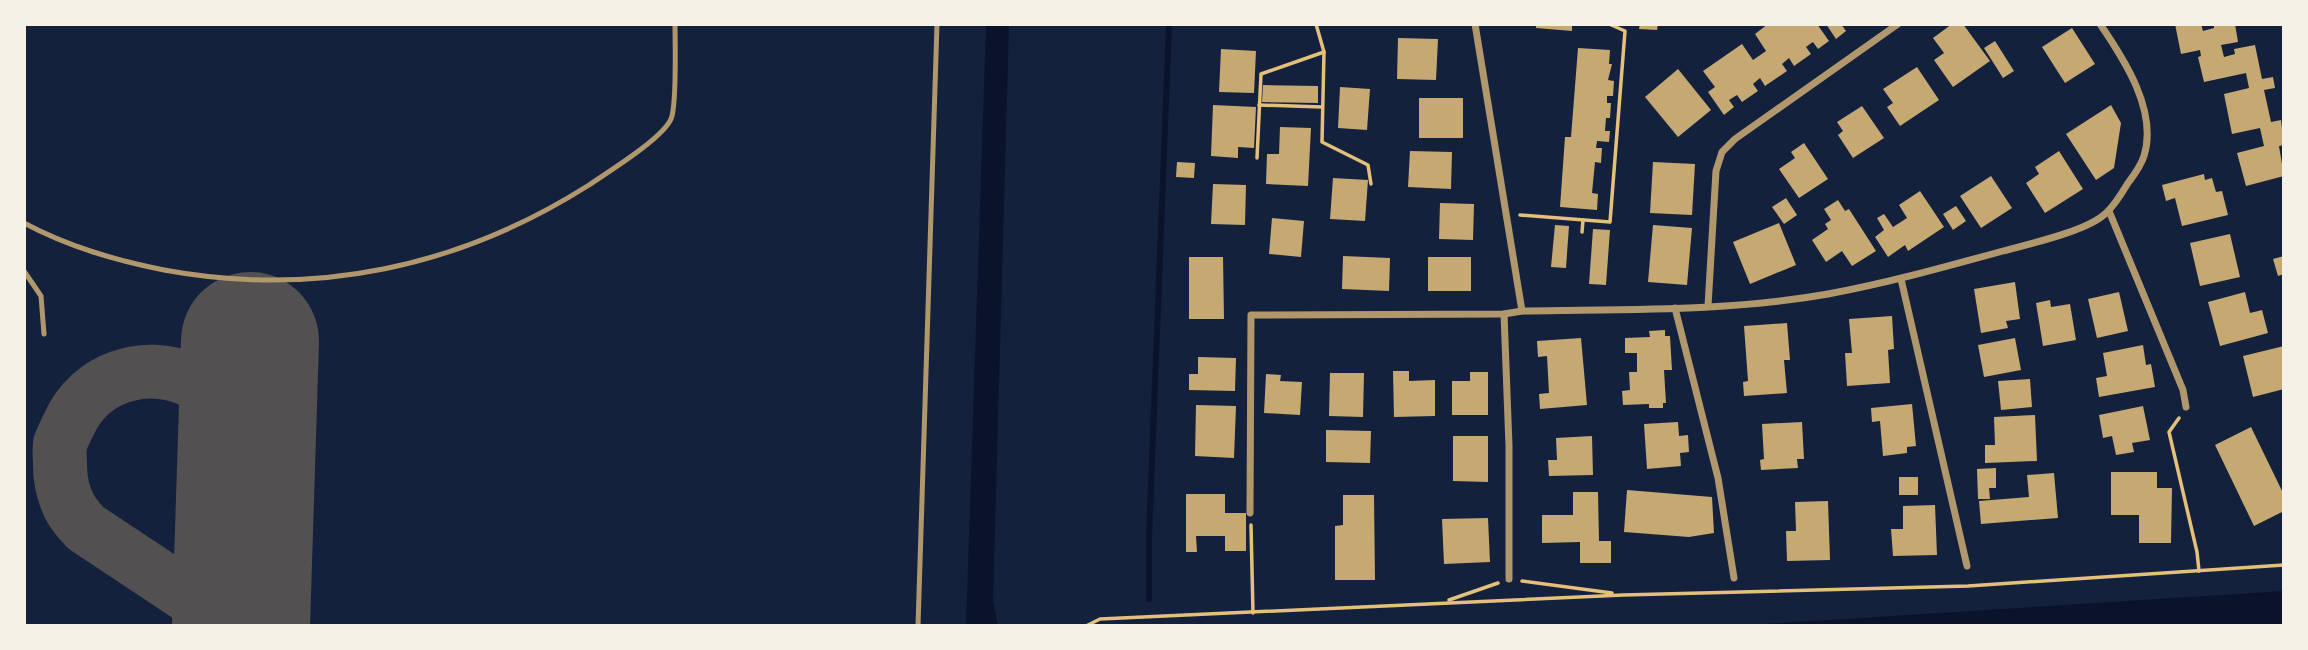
<svg xmlns="http://www.w3.org/2000/svg" width="2308" height="650" font-family="'Roboto Condensed',sans-serif">
<style>
.water{fill:#0b132b}
.lines{fill:none;stroke-linecap:round;stroke-linejoin:round}
.stream{stroke:#0b132b;stroke-width:6}
.taxiway{stroke:#525050;stroke-width:54}
.runway{stroke:#525050;stroke-width:138}
.building{fill:#c6a872}
.path{stroke:#e5c07b;stroke-width:3.5}
.service{stroke:#b1986c;stroke-width:5}
.minor{stroke:#b1986c;stroke-width:7}
</style>
<rect width="100%" height="100%" fill="#14213d"/>
<g class="water">
<polygon points="986,25 1009,25 993,602 998,625 966,626"/>
<polygon points="2283,591 2283,625 1750,625"/>
</g>
<g class="lines">
<polyline class="stream" points="1149,599 1149,537 1169,24"/>
<path class="taxiway" d="M223 626 208 609 86 528C81 523 76 517 72 511 64 498 60 480 60 465 60 459 59 451 60 444 62 438 66 430 69 424 90 377 144 360 190 380 205 387 221 400 230 414 244 439 243 471 245 498"/>
<polyline class="runway" points="241,626 250,341"/>
</g>
<g class="building">
<polygon points="1536,24 1572,24 1572,31 1536,28"/>
<polygon points="1640,24 1658,24 1657,30 1639,29"/>
<polygon points="1768,24 1817,24 1829,41 1818,49 1813,42 1810,44 1806,47 1811,54 1794,66 1789,58 1782,64 1787,71 1765,86 1760,78 1753,84 1758,91 1742,102 1737,95 1729,100 1734,107 1724,115 1708,92 1715,87 1703,71 1742,44 1753,60 1766,51 1755,34"/>
<polygon points="1826,24 1841,24 1846,31 1836,39"/>
<polygon points="1952,24 1963,24 1990,61 1953,87 1934,60 1944,53 1933,38"/>
<polygon points="2175,24 2201,24 2203,31 2214,28 2214,24 2235,24 2238,42 2221,45 2224,57 2235,54 2234,49 2255,45 2262,79 2273,77 2275,88 2264,90 2271,122 2281,120 2284,145 2279,146 2284,176 2246,186 2237,153 2264,146 2260,128 2232,134 2224,94 2249,88 2246,73 2204,82 2198,57 2201,56 2200,50 2181,54"/>
<polygon points="2072,28 2095,64 2065,83 2042,47"/>
<polygon points="1398,38 1438,39 1436,80 1397,79"/>
<polygon points="1995,41 2014,71 2003,78 1984,48"/>
<polygon points="1578,48 1610,50 1609,64 1612,64 1608,80 1614,81 1613,96 1607,96 1607,103 1611,103 1610,118 1606,118 1605,131 1610,131 1609,142 1597,141 1596,148 1602,148 1601,163 1595,162 1592,193 1598,194 1597,210 1560,207 1565,137 1571,137"/>
<polygon points="1221,49 1256,51 1254,93 1219,92"/>
<polygon points="1917,67 1939,100 1900,126 1887,107 1893,103 1883,89"/>
<polygon points="1678,69 1711,110 1678,137 1645,97"/>
<polygon points="1263,85 1318,86 1318,103 1262,102"/>
<polygon points="1340,87 1370,89 1367,130 1338,128"/>
<rect x="1419" y="98" width="44" height="40"/>
<polygon points="1213,105 1256,107 1254,148 1238,147 1238,158 1211,156"/>
<polygon points="2111,105 2121,123 2114,168 2096,180 2066,134"/>
<polygon points="1862,106 1884,138 1853,158 1838,135 1843,131 1837,122"/>
<polygon points="1280,127 1311,128 1308,186 1266,184 1267,154 1279,154"/>
<polygon points="1804,143 1828,179 1799,198 1779,169 1795,158 1791,152"/>
<polygon points="1410,151 1452,152 1451,189 1408,187"/>
<polygon points="2059,151 2083,189 2045,213 2026,183 2039,174 2035,167"/>
<polygon points="1177,162 1195,163 1194,178 1176,177"/>
<polygon points="1653,162 1695,164 1692,215 1650,213"/>
<polygon points="2204,174 2205,180 2212,178 2216,192 2222,191 2228,215 2182,226 2175,198 2166,201 2162,185"/>
<polygon points="1991,176 2012,208 1981,228 1960,196"/>
<polygon points="1333,178 1368,180 1365,221 1330,219"/>
<polygon points="1213,184 1246,185 1245,225 1211,224"/>
<polygon points="1920,191 1944,227 1908,251 1905,245 1888,257 1875,237 1884,230 1877,218 1884,214 1893,227 1907,218 1899,205"/>
<polygon points="1786,198 1797,215 1784,224 1772,207"/>
<polygon points="1838,200 1845,211 1849,209 1876,251 1852,266 1842,251 1826,262 1812,240 1828,229 1825,224 1831,220 1824,209"/>
<polygon points="1440,203 1474,204 1473,240 1439,239"/>
<polygon points="1956,206 1966,221 1953,230 1943,214"/>
<polygon points="1272,218 1304,221 1301,257 1269,254"/>
<polygon points="1779,223 1796,265 1750,284 1733,242"/>
<polygon points="1555,225 1569,226 1566,268 1551,267"/>
<polygon points="1653,225 1692,228 1687,285 1648,282"/>
<polygon points="1593,229 1610,230 1606,285 1589,284"/>
<polygon points="2230,234 2240,277 2200,286 2190,243"/>
<polygon points="1343,256 1390,258 1389,291 1342,289"/>
<polygon points="2284,256 2284,274 2278,276 2273,259"/>
<polygon points="1189,257 1223,257 1224,319 1189,319"/>
<rect x="1428" y="257" width="43" height="34"/>
<polygon points="2015,282 2020,319 2006,321 2008,328 1981,333 1974,289"/>
<polygon points="2119,292 2128,331 2097,338 2088,299"/>
<polygon points="2245,292 2250,313 2262,310 2268,333 2220,346 2208,302"/>
<polygon points="2050,300 2051,307 2070,304 2076,340 2043,346 2036,303"/>
<polygon points="1892,316 1894,349 1888,350 1890,383 1847,386 1845,353 1852,353 1849,319"/>
<polygon points="1787,323 1790,360 1784,360 1787,393 1744,396 1743,382 1748,381 1744,326"/>
<polygon points="1665,330 1665,336 1670,336 1672,370 1664,370 1666,403 1663,403 1663,408 1649,408 1649,404 1623,405 1622,391 1630,390 1629,372 1637,372 1637,353 1625,353 1625,338 1650,337 1649,331"/>
<polygon points="1581,338 1587,405 1540,409 1539,394 1549,393 1547,356 1538,357 1537,341"/>
<polygon points="2015,338 2021,370 1984,377 1978,345"/>
<polygon points="2143,345 2146,365 2151,364 2155,387 2099,397 2096,378 2107,376 2103,353"/>
<polygon points="2284,346 2284,389 2253,397 2243,356"/>
<polygon points="1198,357 1236,358 1235,391 1189,390 1189,374 1198,374"/>
<polygon points="1393,371 1409,371 1409,381 1435,380 1435,416 1394,417"/>
<polygon points="1470,372 1488,372 1488,415 1452,415 1452,381 1470,381"/>
<polygon points="1330,373 1364,373 1363,417 1329,416"/>
<polygon points="1266,374 1281,375 1280,381 1302,382 1300,415 1264,413"/>
<polygon points="2030,379 2032,407 2001,410 1998,381"/>
<polygon points="1912,404 1916,446 1907,447 1907,453 1883,456 1880,421 1872,422 1871,408"/>
<polygon points="1196,405 1236,406 1234,458 1195,456"/>
<polygon points="2143,406 2150,440 2132,443 2134,452 2116,455 2112,436 2103,438 2099,415"/>
<polygon points="2035,415 2037,461 1985,463 1985,445 1995,445 1994,417"/>
<polygon points="1678,422 1679,436 1688,435 1689,452 1680,453 1681,466 1647,469 1644,424"/>
<polygon points="1802,422 1804,459 1797,459 1798,468 1761,470 1760,460 1764,459 1762,424"/>
<polygon points="2251,427 2284,495 2284,511 2254,526 2215,445"/>
<polygon points="1326,430 1371,431 1370,463 1326,462"/>
<polygon points="1453,436 1488,436 1488,482 1453,481"/>
<polygon points="1592,436 1593,475 1549,476 1548,460 1557,460 1556,438"/>
<polygon points="1996,468 1996,488 1989,488 1990,499 1978,499 1977,469"/>
<polygon points="2111,472 2157,472 2157,488 2172,488 2171,543 2139,543 2139,515 2111,515"/>
<polygon points="2054,473 2058,518 1981,524 1979,501 2029,497 2027,475"/>
<rect x="1899" y="477" width="19" height="18"/>
<polygon points="1627,490 1712,497 1714,533 1689,537 1624,532"/>
<polygon points="1573,492 1598,492 1599,541 1611,541 1611,563 1580,563 1580,542 1542,543 1542,515 1573,515"/>
<polygon points="1186,494 1225,494 1225,513 1246,513 1246,551 1225,551 1225,536 1196,536 1197,552 1186,552"/>
<polygon points="1343,495 1374,495 1375,580 1335,580 1335,526 1343,525"/>
<polygon points="1828,501 1830,560 1787,561 1786,531 1796,531 1795,502"/>
<polygon points="1935,505 1937,555 1893,556 1891,529 1903,529 1903,506"/>
<polygon points="1488,518 1490,562 1444,564 1442,519"/>
</g>
<g class="lines">
<g class="path">
<polyline points="1316,24 1324,52 1322,142 1368,165 1371,184"/>
<polyline points="1259,105 1322,107"/>
<polyline points="1257,158 1261,74 1324,52"/>
<polyline points="1520,215 1610,222 1625,31 1609,24"/>
<polyline points="1582,232 1583,220"/>
<polyline points="2179,418 2169,432 2197,552 2199,571"/>
<polyline points="1251,525 1253,613"/>
<polyline points="1522,581 1612,593"/>
<polyline points="1449,600 1498,583"/>
<polyline points="1086,626 1100,619 1623,595 1968,586 2284,565"/>
</g>
<g class="service">
<path d="M24 223C69 247 115 260 164 270 315 298 460 267 589 185 608 172 662 139 671 119 677 106 675 43 675 24"/>
<polyline points="24,271 41,296 44,334"/>
<polyline points="918,626 937,24"/>
</g>
<g class="minor">
<polyline points="1475,24 1522,311"/>
<polyline points="2109,211 2183,390 2186,407"/>
<polyline points="1901,279 1967,566"/>
<polyline points="1708,306 1716,171 1722,152 1735,139 1898,24"/>
<polyline points="1675,308 1718,478 1734,578"/>
<polyline points="1504,314 1509,446 1509,579"/>
<path d="M1250 513 1251 315 1504 314 1522 311C1624 309 1727 312 1828 294 1887 283 1945 267 2003 251 2029 244 2088 231 2106 213 2115 205 2122 193 2128 183 2134 175 2141 166 2144 156 2158 111 2124 59 2100 24"/>
</g>
</g>
<rect width="2308" height="650" fill="none" stroke="#f6f1e7" stroke-width="52"/>
</svg>
